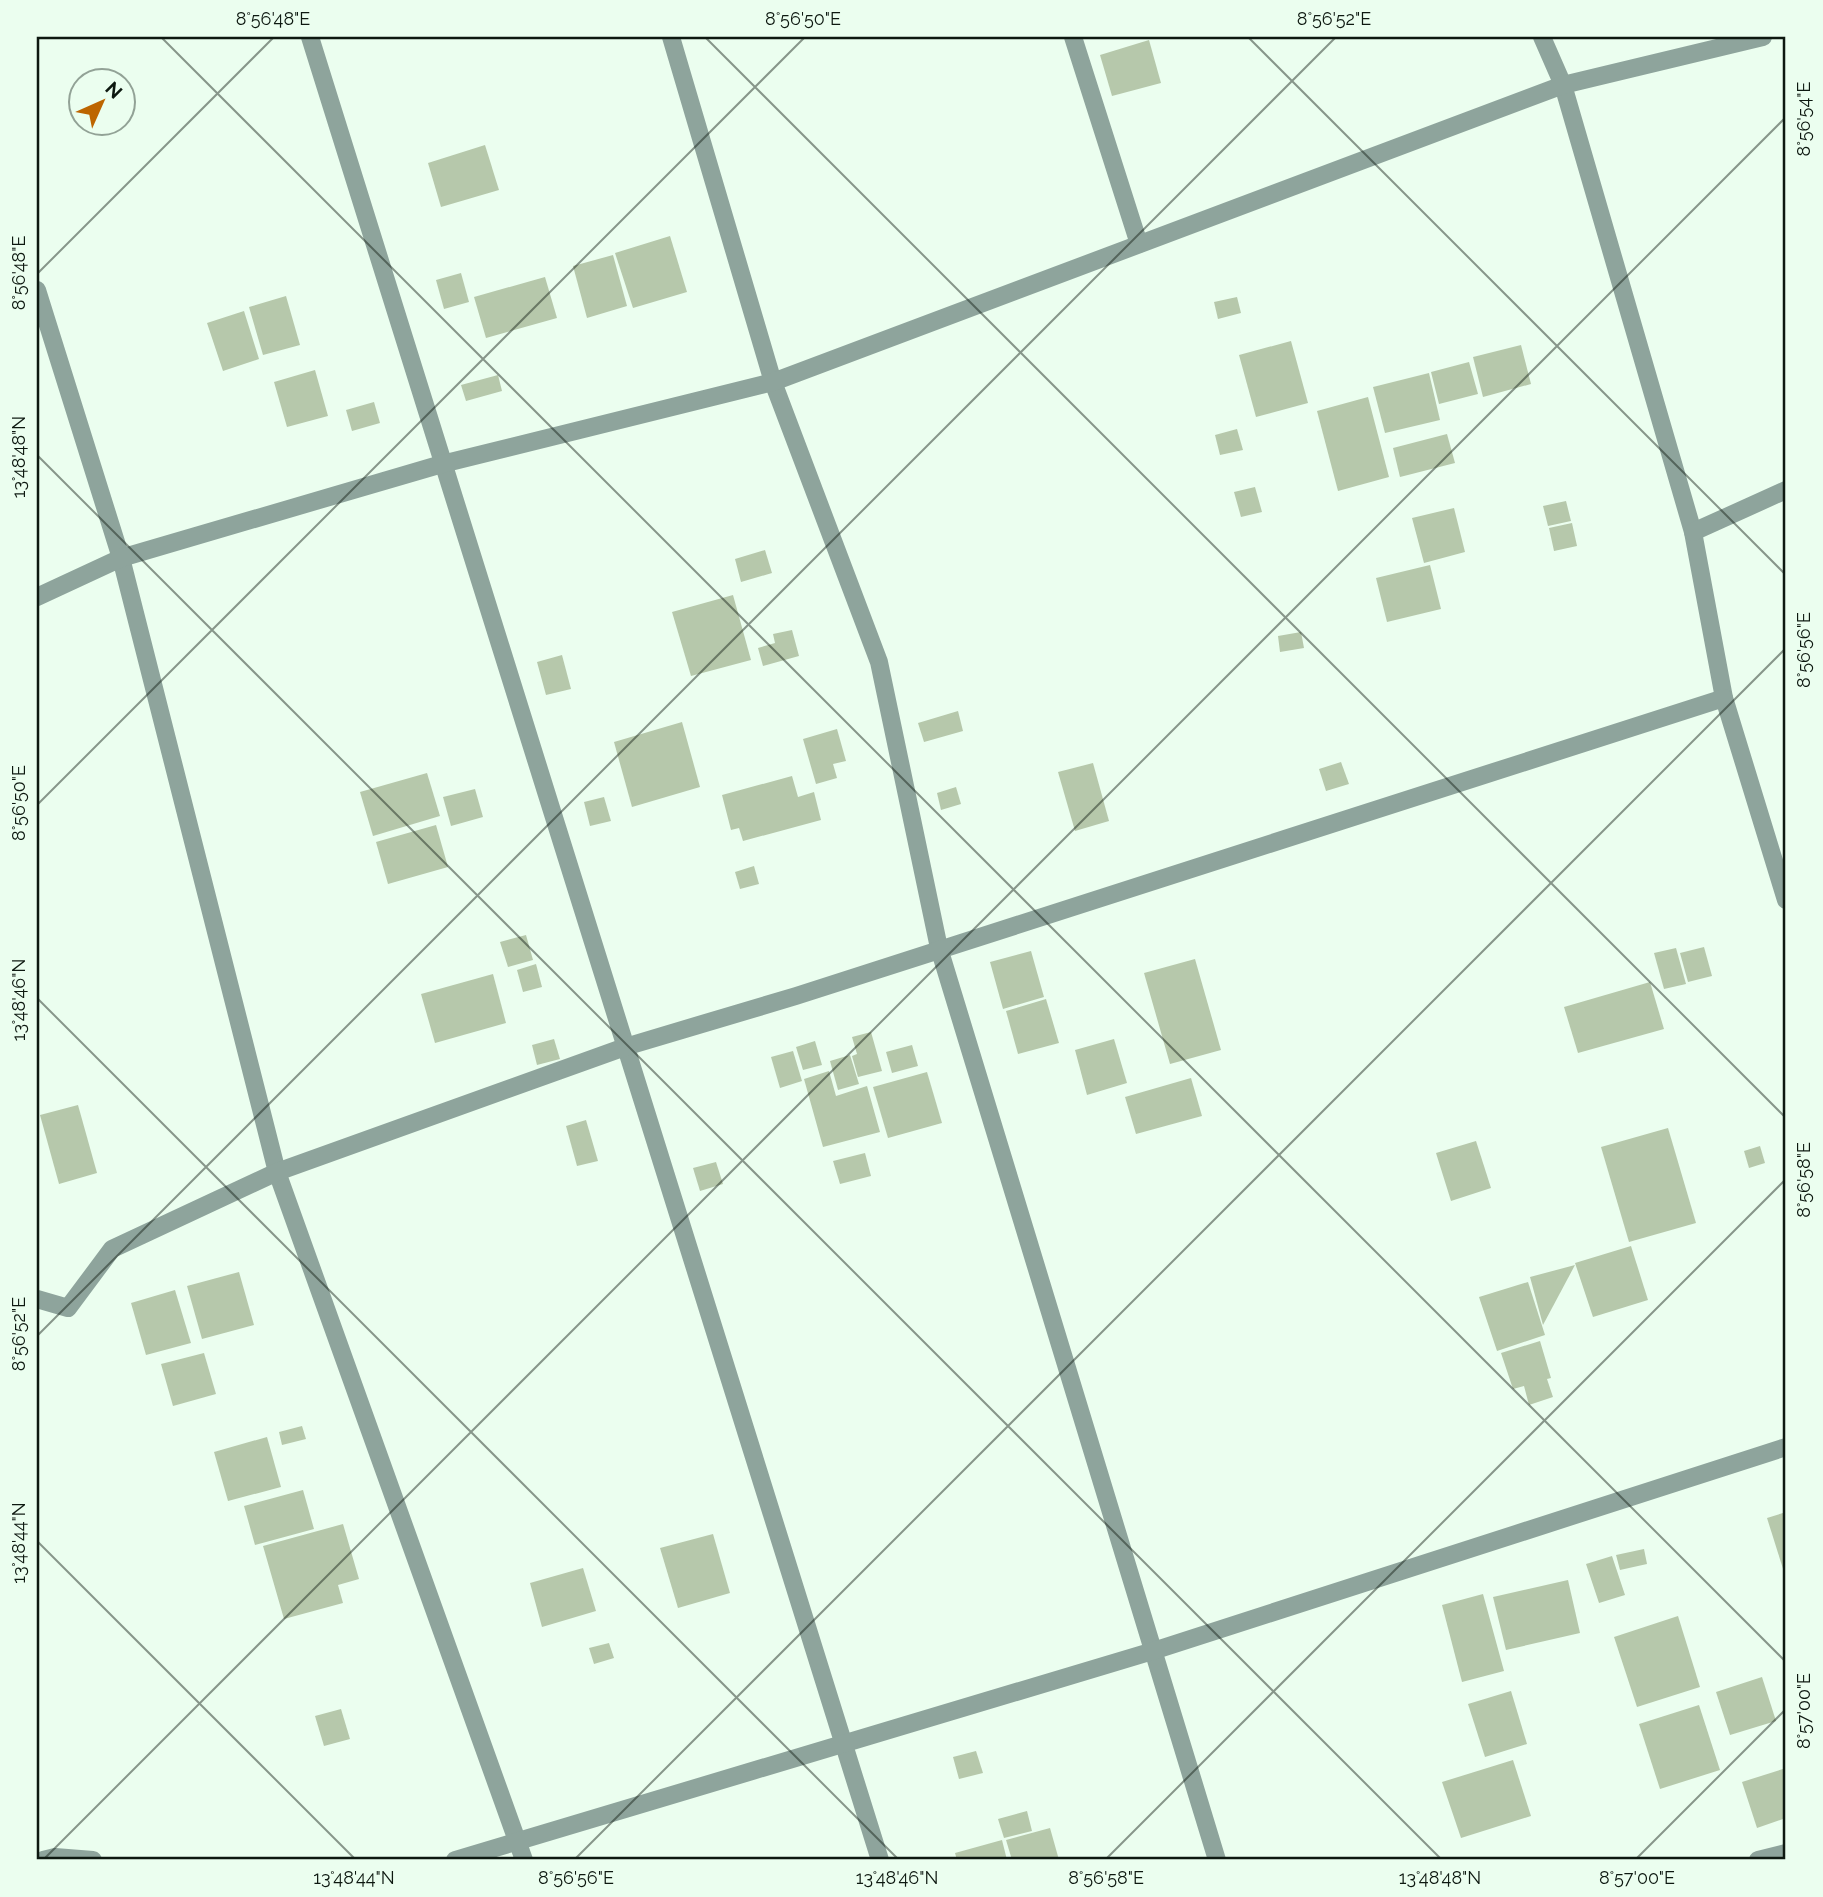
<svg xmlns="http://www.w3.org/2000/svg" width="1823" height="1897" font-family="Raleway,sans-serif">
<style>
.building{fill:#b6c8ab}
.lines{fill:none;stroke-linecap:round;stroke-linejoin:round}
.minor{stroke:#8ea49c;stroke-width:18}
.ticks{fill:none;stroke:#0d1810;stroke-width:2;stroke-opacity:0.45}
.neatline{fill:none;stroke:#0d1810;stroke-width:2.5}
.ticks-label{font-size:18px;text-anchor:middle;fill:#0d1810}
</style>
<rect width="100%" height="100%" fill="#ebfeef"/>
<g class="building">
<polygon points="1149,40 1161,83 1112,96 1100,55"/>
<polygon points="485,145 499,190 441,207 428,163"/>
<polygon points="670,236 687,292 633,308 615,253"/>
<polygon points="613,255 627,306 587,318 573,266"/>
<polygon points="461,273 469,302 444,309 436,280"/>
<polygon points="545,277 557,318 486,338 474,297"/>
<polygon points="286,296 300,345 263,355 249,307"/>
<polygon points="1237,297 1241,313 1218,319 1214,302"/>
<polygon points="244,311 259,359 223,371 207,323"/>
<polygon points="1291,341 1308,403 1256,417 1239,355"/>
<polygon points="1521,345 1531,384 1483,397 1473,357"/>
<polygon points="1469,362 1478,394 1439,404 1431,372"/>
<polygon points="315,370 328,416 287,427 274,382"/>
<polygon points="1429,373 1440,420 1385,433 1373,387"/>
<polygon points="498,375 502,391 466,401 461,385"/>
<polygon points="1368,397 1389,477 1338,491 1317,411"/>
<polygon points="374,402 380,423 352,431 346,410"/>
<polygon points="1237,429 1243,450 1220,455 1215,435"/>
<polygon points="1447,434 1455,463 1400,477 1393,448"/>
<polygon points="1255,487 1262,512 1241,517 1234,492"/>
<polygon points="1566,501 1571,521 1548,526 1543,506"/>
<polygon points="1454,508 1465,552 1424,563 1412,518"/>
<polygon points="1572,523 1577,546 1554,551 1549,528"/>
<polygon points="765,550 772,573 741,582 735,559"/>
<polygon points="1430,565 1441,609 1387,622 1376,578"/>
<polygon points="733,595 751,660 691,676 672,612"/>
<polygon points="792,630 799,656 763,666 758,648 775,643 773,634"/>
<polygon points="1301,632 1304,648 1280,652 1278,636"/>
<polygon points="562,655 571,689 546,695 537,662"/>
<polygon points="958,711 963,731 924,742 918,723"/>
<polygon points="682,722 700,787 632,807 614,742"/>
<polygon points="837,729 846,761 833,764 837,778 816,784 803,739"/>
<polygon points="1341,762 1349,784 1326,791 1319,769"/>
<polygon points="1093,763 1109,821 1075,831 1058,772"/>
<polygon points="427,773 440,816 373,836 360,792"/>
<polygon points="792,776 798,797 814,792 821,820 743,841 739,828 731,830 722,795"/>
<polygon points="956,787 961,804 941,810 937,793"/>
<polygon points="475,789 483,817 451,826 443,797"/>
<polygon points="604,797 611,821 590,826 584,802"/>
<polygon points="436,825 448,867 388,884 376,842"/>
<polygon points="754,866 759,884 740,889 735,872"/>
<polygon points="526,935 533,960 508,967 500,942"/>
<polygon points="1704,947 1712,976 1688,982 1680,953"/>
<polygon points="1676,948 1686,984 1664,989 1654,953"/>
<polygon points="1031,951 1044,997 1003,1009 990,962"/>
<polygon points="1195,959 1221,1050 1170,1064 1144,973"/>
<polygon points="536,964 542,987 523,992 517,970"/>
<polygon points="493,974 506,1023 435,1043 421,994"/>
<polygon points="1650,982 1664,1029 1578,1053 1564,1007"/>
<polygon points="1046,999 1059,1043 1018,1054 1006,1011"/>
<polygon points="871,1032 882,1071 858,1077 852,1056 857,1054 852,1037"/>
<polygon points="554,1039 560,1059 537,1065 532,1045"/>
<polygon points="1114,1039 1127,1083 1087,1095 1075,1050"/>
<polygon points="815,1041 822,1065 803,1070 796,1047"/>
<polygon points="912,1045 918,1066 892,1073 886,1052"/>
<polygon points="793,1051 802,1081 780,1088 771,1057"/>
<polygon points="850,1055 859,1084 838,1090 830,1061"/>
<polygon points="829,1071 836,1096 867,1086 880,1132 823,1147 804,1079"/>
<polygon points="927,1072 942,1123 888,1138 873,1087"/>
<polygon points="1191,1078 1202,1116 1136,1134 1125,1097"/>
<polygon points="78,1105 97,1173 59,1184 40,1115"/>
<polygon points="586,1120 598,1161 577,1166 566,1126"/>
<polygon points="1668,1128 1696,1223 1629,1242 1601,1147"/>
<polygon points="1476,1141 1491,1188 1451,1201 1436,1153"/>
<polygon points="1760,1146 1765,1163 1749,1168 1744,1151"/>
<polygon points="865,1153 871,1176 840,1184 833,1161"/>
<polygon points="716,1162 723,1184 700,1191 693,1168"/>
<polygon points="1631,1246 1648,1300 1593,1317 1575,1263"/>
<polygon points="1575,1265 1543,1325 1530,1277"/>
<polygon points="239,1272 254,1325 202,1339 187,1286"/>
<polygon points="1528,1282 1545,1335 1497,1351 1479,1297"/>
<polygon points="175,1290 191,1343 146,1355 131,1303"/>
<polygon points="1540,1341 1551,1378 1547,1379 1553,1397 1529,1405 1524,1386 1513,1389 1501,1353"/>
<polygon points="204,1353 216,1394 173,1406 161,1364"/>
<polygon points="302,1426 306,1439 282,1445 279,1432"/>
<polygon points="267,1437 281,1487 228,1501 214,1452"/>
<polygon points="303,1490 314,1529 255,1545 244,1506"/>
<polygon points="1786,1512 1786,1571 1784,1572 1767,1518"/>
<polygon points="343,1524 359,1579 338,1585 343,1603 284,1619 263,1546"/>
<polygon points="713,1534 730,1593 678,1608 660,1548"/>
<polygon points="1644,1549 1647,1564 1620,1570 1616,1555"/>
<polygon points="1612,1556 1625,1595 1599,1603 1586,1564"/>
<polygon points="583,1568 596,1611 542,1627 530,1583"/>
<polygon points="1568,1580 1580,1633 1506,1650 1493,1597"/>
<polygon points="1483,1594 1504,1671 1462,1682 1442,1605"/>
<polygon points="1678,1616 1700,1687 1637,1707 1614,1637"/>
<polygon points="609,1643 614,1658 594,1664 589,1648"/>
<polygon points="1762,1677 1776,1721 1730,1735 1716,1692"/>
<polygon points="1511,1691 1527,1744 1485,1757 1468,1704"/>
<polygon points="1699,1705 1720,1770 1660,1789 1639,1724"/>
<polygon points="341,1709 350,1739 324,1746 315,1716"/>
<polygon points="976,1751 983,1773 959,1779 953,1757"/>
<polygon points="1513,1760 1531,1816 1461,1838 1442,1782"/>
<polygon points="1786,1768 1786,1818 1757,1828 1742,1782"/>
<polygon points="1027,1811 1032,1831 1004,1838 998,1819"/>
<polygon points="1050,1828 1059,1860 1012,1860 1006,1840"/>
<polygon points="1002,1840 1007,1860 957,1860 955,1853"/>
</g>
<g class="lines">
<g class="minor">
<polyline points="310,37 880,1860"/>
<polyline points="671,37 773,382 879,662 939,948 1217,1860"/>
<polyline points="1073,37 1139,244"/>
<polyline points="1542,37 1563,85 1693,532 1724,698 1786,900"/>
<polyline points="37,290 121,558 277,1172 524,1860"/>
<polyline points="1693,532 1786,490"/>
<polyline points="37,597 121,558 442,464 773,382 1563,85 1763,37"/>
<polyline points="37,1299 68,1308 112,1249 277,1172 625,1047 796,996 1724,698"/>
<polyline points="43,1860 55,1857 93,1860"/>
<polyline points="455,1860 1153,1651 1786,1447"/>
<polyline points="1758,1860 1786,1853"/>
</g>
</g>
<path class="ticks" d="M161 37 1786 1662M705 37 1786 1118M1248 37 1786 575M37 274 274 37M37 455 1442 1860M37 805 805 37M37 998 899 1860M37 1336 1336 37M37 1541 356 1860M43 1860 1786 117M574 1860 1786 648M1105 1860 1786 1179M1635 1860 1786 1709"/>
<rect width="1823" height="1897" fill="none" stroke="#ebfeef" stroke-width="77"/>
<g transform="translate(102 102) rotate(45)"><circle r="33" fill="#ebfeef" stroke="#92a296" stroke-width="2"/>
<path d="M0-5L12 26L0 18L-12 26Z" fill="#bd6500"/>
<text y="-10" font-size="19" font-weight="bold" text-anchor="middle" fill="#0d1810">N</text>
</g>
<rect x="38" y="38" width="1746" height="1820" class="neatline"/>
<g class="ticks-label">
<text x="273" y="25">8°56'48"E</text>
<text x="803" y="25">8°56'50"E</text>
<text x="1334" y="25">8°56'52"E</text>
<text transform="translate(1804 119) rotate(-90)" y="6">8°56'54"E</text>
<text transform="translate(19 273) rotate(-90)" y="6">8°56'48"E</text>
<text transform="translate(19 457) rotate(-90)" y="6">13°48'48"N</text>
<text transform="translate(1804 650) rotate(-90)" y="6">8°56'56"E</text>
<text transform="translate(19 803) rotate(-90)" y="6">8°56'50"E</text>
<text transform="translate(19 1000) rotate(-90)" y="6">13°48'46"N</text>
<text transform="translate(1804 1180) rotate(-90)" y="6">8°56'58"E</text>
<text transform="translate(19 1334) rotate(-90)" y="6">8°56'52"E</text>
<text transform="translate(19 1543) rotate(-90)" y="6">13°48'44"N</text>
<text transform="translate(1804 1711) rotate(-90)" y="6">8°57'00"E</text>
<text x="354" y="1884">13°48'44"N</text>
<text x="576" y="1884">8°56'56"E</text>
<text x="897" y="1884">13°48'46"N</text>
<text x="1106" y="1884">8°56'58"E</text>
<text x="1440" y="1884">13°48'48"N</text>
<text x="1637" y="1884">8°57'00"E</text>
</g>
</svg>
